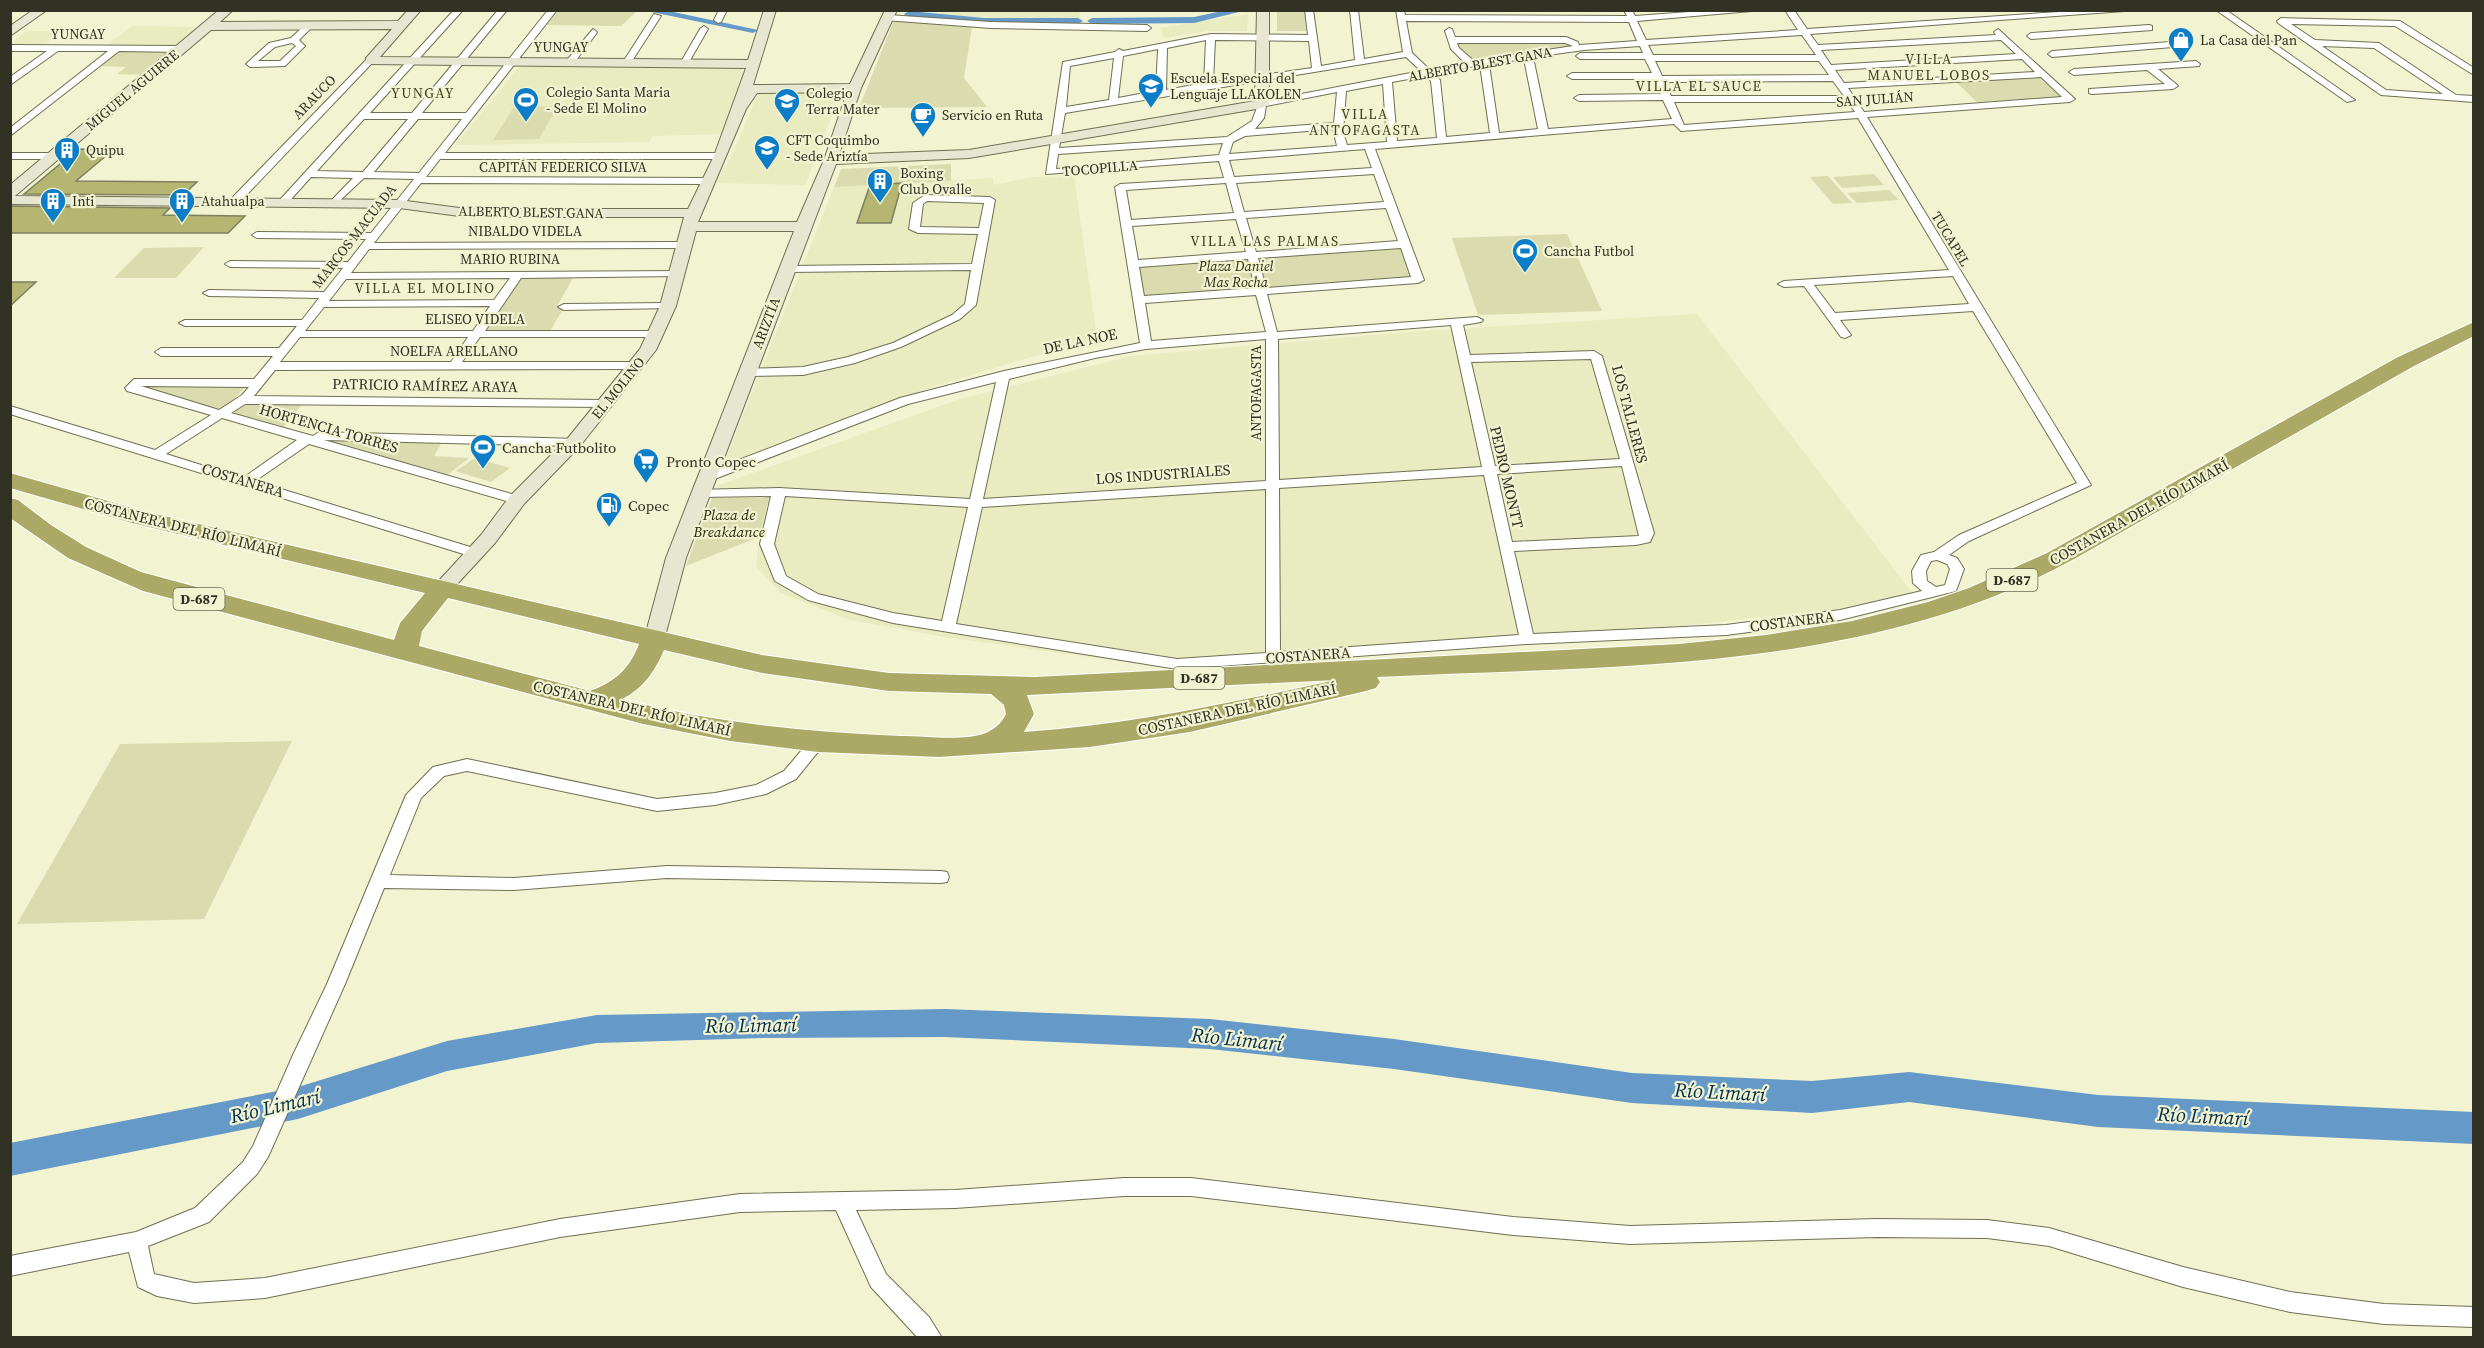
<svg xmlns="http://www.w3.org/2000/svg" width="2484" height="1348" font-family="'Source Serif 4',serif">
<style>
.built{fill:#e9ebc1}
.green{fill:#dadbae}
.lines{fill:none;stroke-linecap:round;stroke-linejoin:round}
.canal{fill:#6499c8;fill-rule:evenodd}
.river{fill:#6499c8;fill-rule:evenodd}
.building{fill:#b5b671;stroke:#7e7f60;stroke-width:1.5}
.street-casing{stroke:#6f7052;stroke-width:2}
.secondary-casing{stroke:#6f7052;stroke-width:2}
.highway-casing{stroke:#fff;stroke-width:2}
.street{fill:#fff;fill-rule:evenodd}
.secondary{fill:#e6e6d1;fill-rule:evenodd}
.highway{fill:#aa6;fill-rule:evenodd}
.labels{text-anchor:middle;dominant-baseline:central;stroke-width:4.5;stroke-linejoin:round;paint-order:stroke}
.far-street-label{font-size:14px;fill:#313124;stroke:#f2f3d1}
.far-poi-label{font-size:14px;fill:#313124;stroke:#f2f3d1;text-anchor:start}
.far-neighbourhood-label{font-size:14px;letter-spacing:1.5px;fill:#3f4023;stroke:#f2f3d1}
.far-park-label{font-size:14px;font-style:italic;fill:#2c2c0d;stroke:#f2f3d1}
.shield{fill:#f2f3d1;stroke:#6b6b58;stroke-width:1.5}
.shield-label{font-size:14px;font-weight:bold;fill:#313124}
.street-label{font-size:15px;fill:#313124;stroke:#f2f3d1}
.poi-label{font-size:15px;fill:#313124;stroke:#f2f3d1;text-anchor:start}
.park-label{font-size:15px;font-style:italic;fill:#2c2c0d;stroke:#f2f3d1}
.near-water-label{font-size:20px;font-style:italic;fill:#022e4d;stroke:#f2f3d1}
</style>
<rect width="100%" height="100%" fill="#f2f3d1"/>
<g class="built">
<polygon points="940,11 1079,11 1080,19 941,17"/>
<polygon points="1248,14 1247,31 1208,31 1164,38 1160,28"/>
<polygon points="131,27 134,26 198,27 175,45 107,45"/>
<polygon points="25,31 63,31 45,44 11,44"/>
<polygon points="519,67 743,67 725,134 653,136 649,142 455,145"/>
<polygon points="759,91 841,92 805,185 716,183 731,157"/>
<polygon points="1074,176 1098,346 1034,356 932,387 723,465 834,187 993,178 993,185 1033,177"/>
<polygon points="1697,314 1918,600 1493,646 1316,652 1184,670 945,637 850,620 781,593 756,567 759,537 769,499 712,498 719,485 960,399 1131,356 1407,332"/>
</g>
<g class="green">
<polygon points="558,11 558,10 637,11 621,26 546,25"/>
<polygon points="1277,12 1305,12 1306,31 1277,31"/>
<polygon points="894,20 972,27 964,78 987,107 859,108"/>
<polygon points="1456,42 1564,42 1572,46 1475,61 1460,50"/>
<polygon points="118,51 178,51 149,75 117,74 126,67 99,66"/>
<polygon points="2038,77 2062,97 1977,102 1955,81"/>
<polygon points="558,106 539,139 493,140 514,107"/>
<polygon points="951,164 951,181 834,187 841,169"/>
<polygon points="1874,174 1884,185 1842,188 1833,177"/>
<polygon points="1828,176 1852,203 1833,204 1810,177"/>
<polygon points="1889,190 1899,200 1857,203 1847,193"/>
<polygon points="1567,234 1602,311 1478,315 1452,238"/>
<polygon points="1405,246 1418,280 1264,289 1255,256"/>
<polygon points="204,247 176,278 114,278 144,248"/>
<polygon points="1250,257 1258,289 1143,298 1137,265"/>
<polygon points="574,276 556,308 563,309 549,333 482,332 519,277"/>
<polygon points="143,384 246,386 232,401 218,410 138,388"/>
<polygon points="249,402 303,403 283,428 231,414"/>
<polygon points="327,441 442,442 434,456 469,458 446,476"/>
<polygon points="475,458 510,468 491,482 456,471"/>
<polygon points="712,498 769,498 759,537 686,566"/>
<polygon points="292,741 204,919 17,924 120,744"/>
</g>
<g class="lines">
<g class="canal">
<polygon points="642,10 664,10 758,30 753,33"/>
<polygon points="1227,10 1247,10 1194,23 1092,24 1087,21 1092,18 1194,17"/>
<polygon points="909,11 984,18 1078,18 1083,21 1078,24 984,24 906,16 904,14"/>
</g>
<polygon class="river" points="945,1009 1210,1019 1394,1039 1632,1073 1812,1081 1909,1072 2098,1095 2474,1112 2474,1144 2098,1127 1909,1102 1812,1113 1632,1103 1394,1069 1210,1049 945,1037 764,1038 597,1043 447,1071 298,1119 10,1176 10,1143 298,1087 447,1041 597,1015"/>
</g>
<g class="building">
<polygon points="78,149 113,150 76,181 197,182 183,195 24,194"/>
<polygon points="902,183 891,223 857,223 870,185"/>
<polygon points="10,206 170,208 163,215 245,216 228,233 10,233"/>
<polygon points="10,282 36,282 10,306"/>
</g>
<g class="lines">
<g class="street-casing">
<g id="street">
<path d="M454 10H463L370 113H412L498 10H507L422 113H466L548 10H557L445 153H721L726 156 721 159H440L426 177 708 178 713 181 708 184 421 183 374 243 684 242 689 245 684 248 369 249 351 273 682 271V275L678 276 521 278 485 331H655L661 334 655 337H480L462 362H637L643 366 641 369 275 370 254 396 606 400 612 404 610 407 245 404 231 413 313 436 319 432 578 439 580 442 574 446 324 440 522 497 524 500 522 503 517 504 309 444 255 481 480 550 482 553 480 556H470L10 414V406L155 450 211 415 127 391 125 388 134 379H254L273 356H161L155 352 161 348H279L297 326H185L179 323 185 320H302L319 298 209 296 203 293 209 290 324 292 343 268 230 267 225 264 230 261 348 262 366 239 257 238 252 235 257 232 371 233 414 179 364 178 333 207 328 204 353 178 311 177 285 206 276 204ZM364 119H408L363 172 317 171ZM418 119H462L419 173 374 172ZM510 278 494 300 329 301 346 279ZM490 306 473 331H305L324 307ZM300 337H468L451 362H280ZM141 386 249 387 242 395 219 410ZM222 418 297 440 243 478 166 454Z"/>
<polygon points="719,10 727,10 721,22 718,23 714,20"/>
<path d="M1305 10H1313L1321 66 1355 60 1350 10H1358L1364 59 1403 52 1396 10H1404L1405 15 1627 16 1624 10H1632L1635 16 1716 10H1763L1637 21 1646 40 1798 30 1785 10H1794L1807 29 2089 10H2138L1810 34 1818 45 1996 35 1994 32 1998 29 2075 99 2070 102 1867 117 2091 485 1969 541 1949 555 1957 558 1964 569 1956 591 1840 620 1726 635 1527 644 1177 669 893 623 808 600 775 581 760 544 771 496 701 497 696 496 694 493 696 490 779 488 970 499 996 382 908 404 712 480H702L700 477 702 474 900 398 1004 371 1140 343 1115 187 1120 184 1224 178 1219 161 1046 174 1063 62 1115 52 1119 49 1123 51 1211 34 1308 35ZM1406 21 1629 22 1637 41 1579 45 1578 42 1566 37H1455L1452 29 1449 28 1445 31 1451 49 1465 63 1429 69 1412 53ZM1802 35 1816 55H1653L1648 45ZM1206 40 1204 83 1166 90 1167 48ZM1215 40 1309 41 1312 68 1213 82ZM2001 40 2016 54 1831 65 1821 50ZM1457 43H1565L1573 46 1474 61 1459 48ZM1640 46 1643 53H1580L1576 56 1580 59H1645L1652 73H1572L1567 76 1572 79H1654L1661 94 1579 95 1574 98 1579 101 1663 100 1672 119 1548 129 1533 57 1584 50ZM1158 49 1156 91 1118 98 1123 56ZM1406 57 1421 71 1259 102 1252 121 1227 137 1059 148 1065 113ZM1114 58 1109 100 1066 107 1070 66ZM1524 59 1538 129 1499 133 1489 64ZM2022 59 2035 72 1844 83 1835 70ZM1655 61H1819L1829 75 1662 76ZM1480 65 1490 133 1446 137 1440 80 1434 74ZM1425 76 1431 81 1437 138 1397 141 1392 82ZM2041 77 2062 97 1864 112 1848 88ZM1833 81 1844 96H1671L1665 82ZM1383 84 1387 142 1347 145 1343 132 1346 91ZM1337 92 1334 123 1255 129 1264 118 1266 106ZM1674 102H1848L1855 112 1684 125ZM1858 118 1949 270 1784 281 1778 284 1784 287 1804 286 1841 337 1845 338 1851 335 1840 320 1973 311 2077 483 1959 535 1934 552 1921 555 1912 571 1913 583 1922 591 1840 610 1726 625 1533 634 1514 551 1636 545 1650 542 1654 533 1602 356 1594 351 1470 355 1463 325 1481 322 1483 320 1477 317 1277 332 1267 294 1418 283 1424 280 1375 149 1674 124 1681 131ZM1333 129 1337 146 1229 154 1233 142 1245 136ZM1223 143 1219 155 1056 169 1058 154ZM1365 149 1372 168 1234 177 1229 160ZM1374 174 1384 202 1244 212 1236 183ZM1226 183 1234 213 1131 220 1126 190ZM1386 208 1398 241 1256 252 1246 218ZM1236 219 1246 252 1138 260 1132 226ZM1401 248 1411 277 1266 288 1258 258ZM1248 259 1255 288 1144 296 1139 267ZM1953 276 1969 304 1835 313 1814 285ZM1256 295 1266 332 1151 341 1145 303ZM1451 325 1482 467 1279 480 1278 339ZM1266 339V481L983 499 1009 379 1095 358 1146 349ZM1591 359 1620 459 1495 466 1471 362ZM1622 466 1639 536 1512 542 1497 474ZM1484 475 1519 635 1280 652 1279 488ZM1266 489V653L1177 659 956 624 982 507ZM785 496 968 507 942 621 893 613 818 594 786 576 774 544ZM1937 560 1947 564 1950 569 1945 585 1936 587 1927 581 1926 571 1931 561Z"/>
<polygon points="2216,10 2226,10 2355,100 2347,102"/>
<polygon points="654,14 661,16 630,64 624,64 623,62"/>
<polygon points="888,15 991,22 1147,25 1151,28 1147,31 991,28 885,20 884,18"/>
<path d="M2281 18 2400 21 2474 68V75L2395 26 2291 24 2315 40 2379 43 2456 95 2474 96V102L2381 95 2278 23 2277 21ZM2322 46 2374 48 2443 94 2386 90Z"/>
<path d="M307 23 314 25 299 40 305 46 285 66 250 67 246 64 269 43 291 38ZM292 43 296 46 280 61H258L275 47Z"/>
<polygon points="2149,25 2152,26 2152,30 2031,39 2027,36 2031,33"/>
<polygon points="704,26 708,29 689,62 682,64 681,62 700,29"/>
<polygon points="593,29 597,32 596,34 573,64 567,64 567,60"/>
<polygon points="2170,42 2173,43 2173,47 2052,57 2048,54 2052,51"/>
<polygon points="10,45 181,46 185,49 181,52 119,51 10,136 10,128 108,51 58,51 10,85 10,77 47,51 10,51"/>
<polygon points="367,59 374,61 237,205 229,205 229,201"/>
<polygon points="2196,61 2200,64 2199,66 2158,69 2176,84 2178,86 2173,89 2092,94 2089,93 2089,89 2165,84 2147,70 2074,75 2069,72 2074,69"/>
<polygon points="10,153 53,153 58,156 53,159 10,159"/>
<path d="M925 195 990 197 995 200 976 305 960 319 901 347 855 363 803 375 742 376V370L746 369 803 367 848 357 893 343 952 315 965 304 971 270 787 272 781 269 787 266 972 264 978 234 918 233 909 229 913 203ZM927 201 984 203 979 228 920 227 923 204Z"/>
<polygon points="668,303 672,304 672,308 564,310 558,307 564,304"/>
<polygon points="818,737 826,742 796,779 766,794 715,805 657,811 467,771 444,776 421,798 390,875 514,878 667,866 941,871 947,872 949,877 947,882 941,883 667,878 514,890 384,888 345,984 268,1157 257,1174 209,1222 148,1246 154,1274 194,1283 265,1278 560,1219 740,1194 955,1190 1124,1178 1191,1178 1513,1217 1630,1226 1877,1219 1987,1220 2049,1228 2183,1267 2290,1292 2384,1304 2474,1307 2474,1327 2384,1324 2290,1312 2183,1287 2049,1246 1987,1238 1877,1237 1630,1244 1513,1235 1191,1196 1124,1196 955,1208 856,1210 886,1274 929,1317 942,1338 918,1338 871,1287 836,1210 740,1212 560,1237 265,1298 194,1303 157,1296 138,1287 129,1252 10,1276 10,1256 136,1232 195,1208 243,1162 253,1146 293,1055 327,984 406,795 433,767 467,759 657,799 715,793 756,785 784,771 812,738"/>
</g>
</g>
<g class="secondary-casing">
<g id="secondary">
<polygon points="33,10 47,10 10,36 10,26"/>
<path d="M219 10H233L220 22 398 21 408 10H421L380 57 748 60 764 10H776L753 85 850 84 885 10H897L861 88 839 155 969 150 1255 101 1257 10H1269V104L1262 108 969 158 836 164 686 558 664 640 661 645H647L644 640 666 558 794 231H696L676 306 656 350 580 446 524 504 495 543 448 594H434L431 590 434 586 481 535 510 496 568 438 640 349 660 306 684 217H467L399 208 10 204V185ZM392 29 366 58V64L746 68 714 156 688 209H467L399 200 15 196 211 30ZM847 92 824 160 797 222H698L746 109 757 93Z"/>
</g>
</g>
<g class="highway-casing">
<path id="highway" d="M2474 322V336L2414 366 2076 558C1865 674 1611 665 1377 677L1380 682 1376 688 1366 691 1190 732 1090 747 939 757 818 752 730 741 643 724 143 591 68 558 10 518V498L18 500 51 525 86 547 141 572 394 640 400 623 425 593 132 523 10 488V473L147 512 762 655 889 673 1035 677 1679 644 1766 635 1852 621 1928 602 1969 588 2047 553 2398 357ZM448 598 639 644C630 668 615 682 590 691L419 646 422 631ZM664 650 762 673 889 691 991 694 1004 705 1006 714C1001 724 994 730 983 734 961 741 925 736 901 736 807 732 714 723 622 699 643 689 655 671 664 650ZM1336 680C1230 703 1134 724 1024 732L1034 714 1027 695Z"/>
</g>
<use href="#street" class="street"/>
<use href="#secondary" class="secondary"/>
<use href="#highway" class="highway"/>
</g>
<defs>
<g id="shop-pin" transform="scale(1.35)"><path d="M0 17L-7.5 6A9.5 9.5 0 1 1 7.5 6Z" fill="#0c7dc7" stroke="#f2f3d1"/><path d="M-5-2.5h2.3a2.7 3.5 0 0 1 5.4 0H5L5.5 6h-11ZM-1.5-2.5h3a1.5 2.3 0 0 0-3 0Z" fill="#fff"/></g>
<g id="school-pin" transform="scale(1.35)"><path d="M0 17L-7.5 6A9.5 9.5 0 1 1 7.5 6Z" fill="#0c7dc7" stroke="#f2f3d1"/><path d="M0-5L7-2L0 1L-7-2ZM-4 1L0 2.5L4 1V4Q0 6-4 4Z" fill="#fff"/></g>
<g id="stadium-pin" transform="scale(1.35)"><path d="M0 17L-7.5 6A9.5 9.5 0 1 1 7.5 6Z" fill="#0c7dc7" stroke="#f2f3d1"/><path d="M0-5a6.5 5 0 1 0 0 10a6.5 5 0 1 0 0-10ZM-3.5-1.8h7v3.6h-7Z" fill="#fff"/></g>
<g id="cafe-pin" transform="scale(1.35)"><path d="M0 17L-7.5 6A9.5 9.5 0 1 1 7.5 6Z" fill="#0c7dc7" stroke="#f2f3d1"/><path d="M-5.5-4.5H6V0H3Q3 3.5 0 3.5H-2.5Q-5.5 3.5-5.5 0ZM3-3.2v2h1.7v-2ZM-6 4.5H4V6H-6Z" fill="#fff"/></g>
<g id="university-pin" transform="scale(1.35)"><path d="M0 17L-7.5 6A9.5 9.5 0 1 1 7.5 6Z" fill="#0c7dc7" stroke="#f2f3d1"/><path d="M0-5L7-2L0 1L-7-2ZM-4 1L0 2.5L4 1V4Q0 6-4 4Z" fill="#fff"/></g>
<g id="building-pin" transform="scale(1.35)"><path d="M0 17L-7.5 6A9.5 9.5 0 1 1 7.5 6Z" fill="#0c7dc7" stroke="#f2f3d1"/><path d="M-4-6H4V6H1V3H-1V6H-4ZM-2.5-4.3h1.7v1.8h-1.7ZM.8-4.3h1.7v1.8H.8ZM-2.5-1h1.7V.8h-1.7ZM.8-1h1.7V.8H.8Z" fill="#fff"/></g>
<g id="supermarket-pin" transform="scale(1.35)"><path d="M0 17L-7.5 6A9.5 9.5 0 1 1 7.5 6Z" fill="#0c7dc7" stroke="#f2f3d1"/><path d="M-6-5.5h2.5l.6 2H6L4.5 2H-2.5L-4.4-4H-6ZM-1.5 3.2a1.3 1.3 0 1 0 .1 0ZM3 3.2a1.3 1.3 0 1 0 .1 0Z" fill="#fff"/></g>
<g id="fuel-pin" transform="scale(1.35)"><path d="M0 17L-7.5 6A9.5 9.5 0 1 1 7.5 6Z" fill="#0c7dc7" stroke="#f2f3d1"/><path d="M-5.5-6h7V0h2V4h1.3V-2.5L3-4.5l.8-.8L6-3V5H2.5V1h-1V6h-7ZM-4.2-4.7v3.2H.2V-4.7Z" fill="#fff"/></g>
</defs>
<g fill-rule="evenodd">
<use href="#shop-pin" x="2181" y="40"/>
<use href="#school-pin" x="1151" y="86"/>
<use href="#stadium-pin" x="526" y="100"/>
<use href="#school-pin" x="787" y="101"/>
<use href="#cafe-pin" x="923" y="115"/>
<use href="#university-pin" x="767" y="148"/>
<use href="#building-pin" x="67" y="150"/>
<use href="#building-pin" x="880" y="181"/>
<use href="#building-pin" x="53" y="201"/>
<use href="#building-pin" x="182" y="201"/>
<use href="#stadium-pin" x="1525" y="251"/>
<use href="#stadium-pin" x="483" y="447"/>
<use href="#supermarket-pin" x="646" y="461"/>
<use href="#fuel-pin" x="609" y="505"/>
</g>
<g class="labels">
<g class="far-street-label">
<text x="78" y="34">YUNGAY</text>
<text x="561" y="47">YUNGAY</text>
<text transform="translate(1480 64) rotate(-10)">ALBERTO BLEST GANA</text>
<text transform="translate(132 90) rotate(-40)">MIGUEL AGUIRRE</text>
<text transform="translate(314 97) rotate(-46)">ARAUCO</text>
<text transform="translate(1875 99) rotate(-4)">SAN JULIÁN</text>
<text x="563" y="167">CAPITÁN FEDERICO SILVA</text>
<text transform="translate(1100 168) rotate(-5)">TOCOPILLA</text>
<text transform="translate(531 212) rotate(1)">ALBERTO BLEST GANA</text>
<text x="525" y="231">NIBALDO VIDELA</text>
<text transform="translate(354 236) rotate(-52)">MARCOS MACUADA</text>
<text transform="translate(1951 239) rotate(59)">TUCAPEL</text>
<text x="510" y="259">MARIO RUBINA</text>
<text x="475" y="319">ELISEO VIDELA</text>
<text transform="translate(766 323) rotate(-69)">ARIZTÍA</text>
<text x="454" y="351">NOELFA ARELLANO</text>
<text transform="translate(618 388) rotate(-51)">EL MOLINO</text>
<text transform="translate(1256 393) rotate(-90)">ANTOFAGASTA</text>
</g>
<g class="far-poi-label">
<text x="2200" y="40">La Casa del Pan</text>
<text x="1170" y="78">Escuela Especial del<tspan x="1170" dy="16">Lenguaje LLAKOLEN</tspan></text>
<text x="546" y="92">Colegio Santa Maria<tspan x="546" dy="16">- Sede El Molino</tspan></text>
<text x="806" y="93">Colegio<tspan x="806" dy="16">Terra Mater</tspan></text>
<text x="942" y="115">Servicio en Ruta</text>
<text x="786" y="140">CFT Coquimbo<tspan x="786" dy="16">- Sede Ariztía</tspan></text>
<text x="86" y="150">Quipu</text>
<text x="900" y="173">Boxing<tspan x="900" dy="16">Club Ovalle</tspan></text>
<text x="72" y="201">Inti</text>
<text x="201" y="201">Atahualpa</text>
<text x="1544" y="251">Cancha Futbol</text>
</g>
<g class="far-neighbourhood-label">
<text x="1929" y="59">VILLA<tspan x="1929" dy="16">MANUEL LOBOS</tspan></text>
<text x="1699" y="86">VILLA EL SAUCE</text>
<text x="423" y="93">YUNGAY</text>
<text x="1365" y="114">VILLA<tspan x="1365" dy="16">ANTOFAGASTA</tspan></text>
<text x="1265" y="241">VILLA LAS PALMAS</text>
<text x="425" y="288">VILLA EL MOLINO</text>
</g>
<g class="far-park-label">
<text x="1236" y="266">Plaza Daniel<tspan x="1236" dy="16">Mas Rocha</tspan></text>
</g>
<g class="shield">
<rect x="1986.5" y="569" width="51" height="22" rx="4.5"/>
<rect x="173.5" y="588" width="51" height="22" rx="4.5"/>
<rect x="1173.5" y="667" width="51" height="22" rx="4.5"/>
</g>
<g class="shield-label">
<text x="2012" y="580">D-687</text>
<text x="199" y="599">D-687</text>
<text x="1199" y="678">D-687</text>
</g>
<g class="street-label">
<text transform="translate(1080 341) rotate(-12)">DE LA NOE</text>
<text transform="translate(425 385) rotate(1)">PATRICIO RAMÍREZ ARAYA</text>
<text transform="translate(1630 414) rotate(75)">LOS TALLERES</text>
<text transform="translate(329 428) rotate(16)">HORTENCIA TORRES</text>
<text transform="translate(1163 474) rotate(-4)">LOS INDUSTRIALES</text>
<text transform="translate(1507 477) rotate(77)">PEDRO MONTT</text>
<text transform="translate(243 480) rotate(17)">COSTANERA</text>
<text transform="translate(2139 512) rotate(-29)">COSTANERA DEL RÍO LIMARÍ</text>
<text transform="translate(183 527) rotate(14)">COSTANERA DEL RÍO LIMARÍ</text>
<text transform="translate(1792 621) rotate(-7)">COSTANERA</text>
<text transform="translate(1308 655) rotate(-4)">COSTANERA</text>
<text transform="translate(632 708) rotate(13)">COSTANERA DEL RÍO LIMARÍ</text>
<text transform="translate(1237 709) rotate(-12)">COSTANERA DEL RÍO LIMARÍ</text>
</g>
<g class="poi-label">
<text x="502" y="447">Cancha Futbolito</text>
<text x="666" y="461">Pronto Copec</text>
<text x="628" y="505">Copec</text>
</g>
<g class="park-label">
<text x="729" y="514">Plaza de<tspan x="729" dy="17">Breakdance</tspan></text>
</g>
<g class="near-water-label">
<text transform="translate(751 1025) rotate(-1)">Río Limarí</text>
<text transform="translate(1237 1039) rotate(6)">Río Limarí</text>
<text transform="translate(1720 1092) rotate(3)">Río Limarí</text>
<text transform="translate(275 1106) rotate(-13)">Río Limarí</text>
<text transform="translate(2203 1116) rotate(3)">Río Limarí</text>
</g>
</g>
<rect width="2484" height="1348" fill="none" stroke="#313124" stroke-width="24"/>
</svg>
